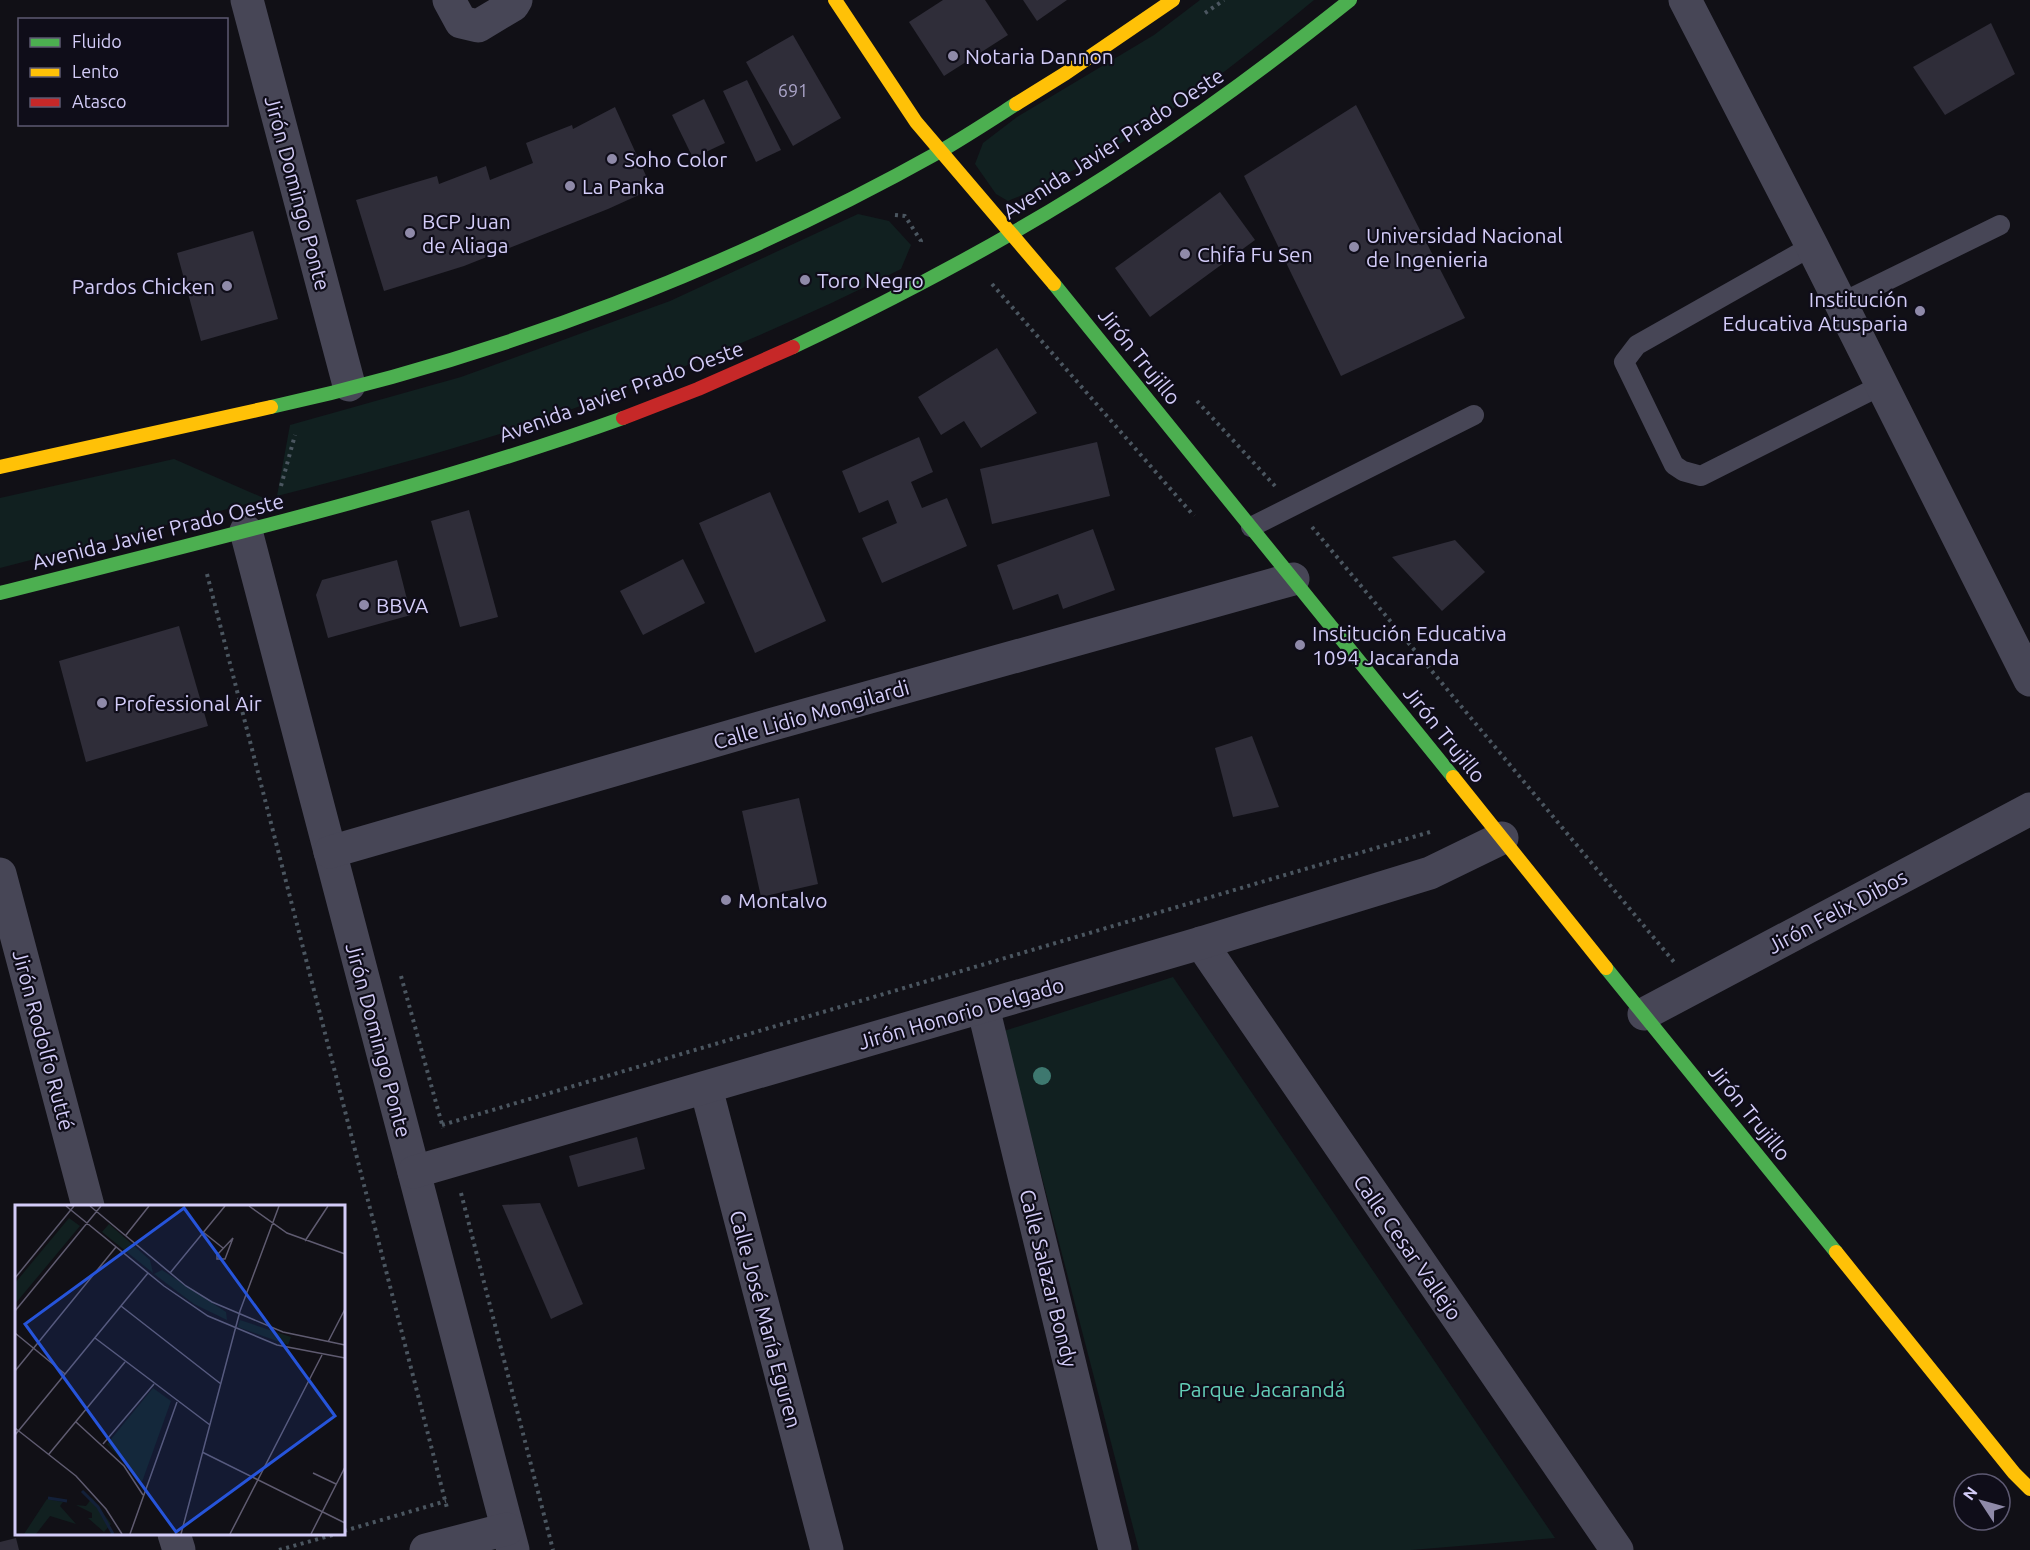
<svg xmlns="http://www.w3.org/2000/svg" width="2030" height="1550" font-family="Ubuntu,sans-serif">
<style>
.green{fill:#112020}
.building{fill:#2f2d39}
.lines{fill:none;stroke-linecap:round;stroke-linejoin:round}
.path{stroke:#4b5660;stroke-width:4;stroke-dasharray:3 4.5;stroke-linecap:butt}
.lane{stroke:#474656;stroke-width:20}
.street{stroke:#474656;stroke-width:33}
.fast{stroke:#4caf50;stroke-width:14}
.slow{stroke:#ffc107;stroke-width:14}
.jam{stroke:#c62828;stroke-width:14}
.tree{fill:#3e786f}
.poi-dot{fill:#8f8aa9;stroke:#0f0d19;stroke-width:2}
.labels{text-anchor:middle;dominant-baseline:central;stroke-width:4.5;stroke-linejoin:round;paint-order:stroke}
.number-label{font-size:18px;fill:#aaa4c8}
.poi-label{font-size:21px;fill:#d3ccf8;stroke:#0f0d19;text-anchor:start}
.street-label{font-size:21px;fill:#d3ccf8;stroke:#0f0d19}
.park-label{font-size:21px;fill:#63cdb7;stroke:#0f0d19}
.inset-river{fill:none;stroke:#132039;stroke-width:3}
.inset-road{fill:none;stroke:#5f5b70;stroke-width:1.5}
.view{fill:#2654da;fill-opacity:0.15;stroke:#2654da;stroke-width:3}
.inset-edge{fill:none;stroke:#d3ccf8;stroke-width:3}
</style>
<rect width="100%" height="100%" fill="#111016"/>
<g class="green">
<path d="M1200 0H1314C1221 77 1121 155 1008 201L996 194 975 164 983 143 1017 117 1154 35Z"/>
<path d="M858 214 889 221 911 245 901 269C783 329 660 378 536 422 451 451 364 473 277 496L290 425 461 377 670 301Z"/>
<polygon points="174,459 266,499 0,568 0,498"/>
<polygon points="1173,977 1555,1538 1411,1550 1139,1550 1004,1031"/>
</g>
<g class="building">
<polygon points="943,0 985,0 1008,35 944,76 909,22"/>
<polygon points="1023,0 1067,0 1037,21"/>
<polygon points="1991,23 2015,74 1945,115 1913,67"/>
<polygon points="793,35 841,118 793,146 746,62"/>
<polygon points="747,80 781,150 756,162 723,91"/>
<polygon points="704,99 725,143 693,158 672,115"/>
<polygon points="1356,105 1465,318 1341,376 1244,176"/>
<polygon points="615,107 652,189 608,209 464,266 384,291 356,200 437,176 439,184 486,166 490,180 533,163 526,143 572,125 573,129"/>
<polygon points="1220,192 1255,240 1150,317 1115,268"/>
<polygon points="253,231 278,319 201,341 177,253"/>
<polygon points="997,348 1037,413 981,448 964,421 941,435 918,397"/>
<polygon points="919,437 933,472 911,482 922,508 947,498 967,546 882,583 862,538 897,523 888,500 859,513 842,471"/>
<polygon points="1097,442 1110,496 992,524 980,469"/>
<polygon points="770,492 826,621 755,653 699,523"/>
<polygon points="469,510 498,617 460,627 431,521"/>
<polygon points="1093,529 1115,590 1063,609 1058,594 1013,610 997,565"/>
<polygon points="1455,540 1485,572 1442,611 1392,557"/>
<polygon points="683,559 705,603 643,635 620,591"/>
<polygon points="397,560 411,615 328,638 316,595 322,580"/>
<polygon points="179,626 208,726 86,762 59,661"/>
<polygon points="1252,736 1279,807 1233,817 1215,748"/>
<polygon points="799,798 818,884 761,897 742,811"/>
<polygon points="637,1137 645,1169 578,1187 569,1156"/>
<polygon points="540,1203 583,1304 551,1319 502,1205"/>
<polygon points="16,1538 19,1550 0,1550 0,1542"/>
</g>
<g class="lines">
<g class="path">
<polyline points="1205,13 1224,0"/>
<polyline points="895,215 905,216 921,241 920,245"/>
<polyline points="992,284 1194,516"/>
<polyline points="1197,401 1275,486"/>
<polyline points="281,486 295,435"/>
<polyline points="1312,527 1674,962"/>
<polyline points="207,574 447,1508"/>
<polyline points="401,976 443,1128"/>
<polyline points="442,1125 1430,832"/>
<polyline points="461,1193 553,1550"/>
<polyline points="344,1531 446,1501"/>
<polyline points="279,1550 336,1534"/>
</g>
<g class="lane">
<polyline points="1812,246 1637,345 1624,362 1674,465 1683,471 1701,476 1882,385"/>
<polyline points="1841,303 2000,225"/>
<polyline points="1251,527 1474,415"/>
</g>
<g class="street">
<polyline points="247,0 349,385"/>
<polyline points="449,0 461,22 478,26 513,5 516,0"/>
<polyline points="1685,0 1812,246 2030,680"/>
<polyline points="246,531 513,1550"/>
<polyline points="330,852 759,728 1293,579"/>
<polyline points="0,874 88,1206"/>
<polyline points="1201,943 1617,1550"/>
<polyline points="983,1007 1115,1550"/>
<polyline points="1644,1014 2030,809"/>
<polyline points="706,1088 827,1550"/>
<polyline points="414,1172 1201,943 1430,873 1502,838"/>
<polyline points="174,1534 179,1550"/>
<polyline points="426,1550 507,1529"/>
</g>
<g class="fast">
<polyline points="1054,284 1453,777"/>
<path d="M793 347C911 291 1026 230 1134 158 1209 109 1280 56 1350 0"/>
<path d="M271 407C502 356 732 268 939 152 965 137 991 120 1016 104"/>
<path d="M0 593C209 540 419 491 623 418"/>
<polyline points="1606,968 1836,1252"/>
</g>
<g class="slow">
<polyline points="835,0 916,122 1054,284"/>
<polyline points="1016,104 1066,73 1173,0"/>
<polyline points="0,467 271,407"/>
<polyline points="1453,777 1606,968"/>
<polyline points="1836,1252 2014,1473 2030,1489"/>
</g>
<polyline class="jam" points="623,418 698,389 793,347"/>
</g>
<circle class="tree" cx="1042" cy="1076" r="9"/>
<g class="poi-dot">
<circle cx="953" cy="56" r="6"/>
<circle cx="612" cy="159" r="6"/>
<circle cx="570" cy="186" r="6"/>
<circle cx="410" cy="233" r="6"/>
<circle cx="1354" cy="247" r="6"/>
<circle cx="1185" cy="254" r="6"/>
<circle cx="805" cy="280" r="6"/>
<circle cx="227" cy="286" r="6"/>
<circle cx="1920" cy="311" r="6"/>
<circle cx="364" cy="605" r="6"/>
<circle cx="1300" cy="645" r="6"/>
<circle cx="102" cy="703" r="6"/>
<circle cx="726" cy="900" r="6"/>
</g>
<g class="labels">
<g class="number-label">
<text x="793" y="90">691</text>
</g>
<g class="poi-label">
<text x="965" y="56">Notaria Dannon</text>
<text x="624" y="159">Soho Color</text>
<text x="582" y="186">La Panka</text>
<text x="422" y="221">BCP Juan<tspan x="422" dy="24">de Aliaga</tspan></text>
<text x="1366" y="235">Universidad Nacional<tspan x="1366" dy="24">de Ingenieria</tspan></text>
<text x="1197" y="254">Chifa Fu Sen</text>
<text x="817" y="280">Toro Negro</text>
<text x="215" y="286" text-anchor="end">Pardos Chicken</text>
<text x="1908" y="299" text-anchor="end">Institución<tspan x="1908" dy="24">Educativa Atusparia</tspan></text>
<text x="376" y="605">BBVA</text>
<text x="1312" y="633">Institución Educativa<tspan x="1312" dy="24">1094 Jacaranda</tspan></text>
<text x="114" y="703">Professional Air</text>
<text x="738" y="900">Montalvo</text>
</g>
<g class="street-label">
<text transform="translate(1113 143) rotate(-33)">Avenida Javier Prado Oeste</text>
<text transform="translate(298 193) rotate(75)">Jirón Domingo Ponte</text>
<text transform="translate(1140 356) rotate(51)">Jirón Trujillo</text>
<text transform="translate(621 391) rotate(-20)">Avenida Javier Prado Oeste</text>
<text transform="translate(158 531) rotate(-14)">Avenida Javier Prado Oeste</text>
<text transform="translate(811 714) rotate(-16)">Calle Lidio Mongilardi</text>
<text transform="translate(1445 734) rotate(51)">Jirón Trujillo</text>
<text transform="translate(1837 911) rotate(-28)">Jirón Felix Dibos</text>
<text transform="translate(961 1013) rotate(-16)">Jirón Honorio Delgado</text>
<text transform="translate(44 1040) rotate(75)">Jirón Rodolfo Rutté</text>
<text transform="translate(379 1040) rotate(75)">Jirón Domingo Ponte</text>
<text transform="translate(1750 1112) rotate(51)">Jirón Trujillo</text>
<text transform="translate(1408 1247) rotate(55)">Calle Cesar Vallejo</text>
<text transform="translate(1049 1278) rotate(76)">Calle Salazar Bondy</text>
<text transform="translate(766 1319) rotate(75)">Calle José María Eguren</text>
</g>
<g class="park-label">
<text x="1262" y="1389">Parque Jacarandá</text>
</g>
</g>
<g transform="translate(15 1205)">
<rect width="330" height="330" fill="#111016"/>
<path d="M54 13 65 21 0 99V78ZM94 19 135 55 138 68 87 27ZM147 65 211 107 212 115 179 99 139 69ZM225 115 276 132 273 140 223 122ZM138 183 156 196 127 277 92 239ZM77 293 96 319 89 327 73 313H77V308L61 300 71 301ZM32 294 48 297 45 301 61 319 35 311 21 329H9Z" fill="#112020"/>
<path class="inset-river" d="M67 286 83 302 98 329M33 293 52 296"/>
<path class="inset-road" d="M51 1 149 81 193 111 262 140 330 153M75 1 171 81 197 97 268 127 330 140M234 1 272 28 330 49M188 27 208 43M111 30 134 1M218 33 210 54H202V50ZM290 36 313 1M155 68 210 1M0 73 59 1M106 101 206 179M0 106 86 1M0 128 50 169M80 133 195 220M313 137 330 104M0 166 101 42M61 217 109 261 128 290M0 223 61 271 91 304 107 329M0 230 133 68M88 239 139 179M187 247 330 318M34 249 110 157M298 268 321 279M115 329 162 197M166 329 225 106 264 1M215 329 307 150M296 329 330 262"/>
<path class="view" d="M169 3 320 211 161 327 10 119Z"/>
<rect width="330" height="330" class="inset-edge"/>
</g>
<rect x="18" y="18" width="210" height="108" fill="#0f0d19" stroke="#5d5972" stroke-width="1.5"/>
<rect x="30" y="38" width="30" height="9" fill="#4caf50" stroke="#5d5972" stroke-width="1.5"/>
<text x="72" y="48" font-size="18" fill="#d3ccf8">Fluido</text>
<rect x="30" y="68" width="30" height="9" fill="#ffc107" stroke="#5d5972" stroke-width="1.5"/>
<text x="72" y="78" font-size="18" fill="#d3ccf8">Lento</text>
<rect x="30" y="98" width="30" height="9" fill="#c62828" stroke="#5d5972" stroke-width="1.5"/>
<text x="72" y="108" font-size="18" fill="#d3ccf8">Atasco</text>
<g transform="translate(1982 1502) rotate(306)"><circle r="28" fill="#0f0d19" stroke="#5d5972" stroke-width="1.5"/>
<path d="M0-4.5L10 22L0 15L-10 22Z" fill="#8f8aa9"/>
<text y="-9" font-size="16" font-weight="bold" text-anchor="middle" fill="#d3ccf8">N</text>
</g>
</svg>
